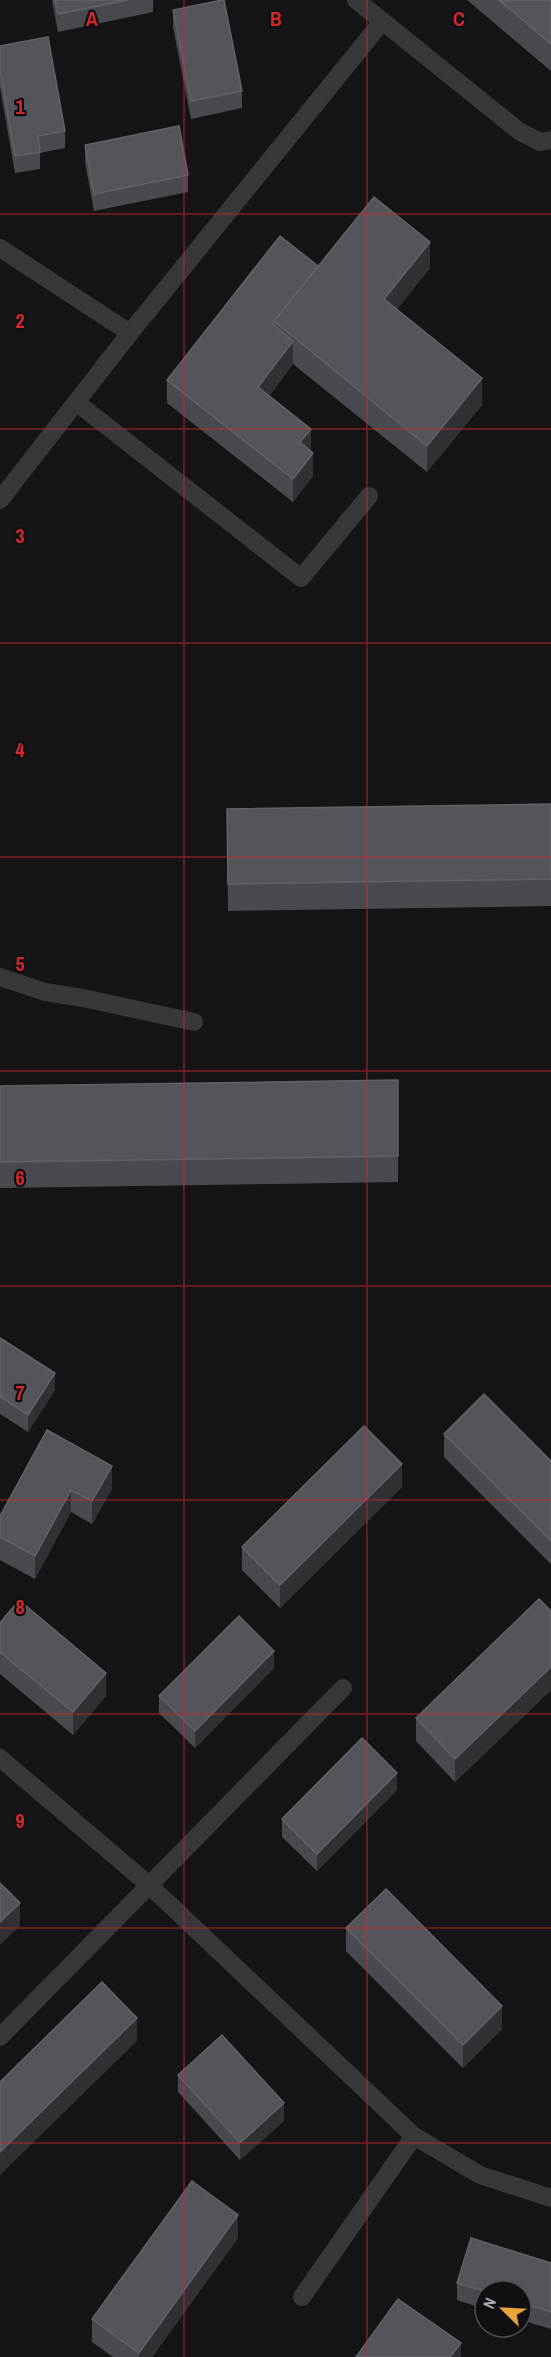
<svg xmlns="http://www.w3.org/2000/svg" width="551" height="2357" font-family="'Archivo Narrow',sans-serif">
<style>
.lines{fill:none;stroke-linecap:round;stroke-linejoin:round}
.lane{stroke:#36383c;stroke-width:18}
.wall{fill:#494a4f}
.shaded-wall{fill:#303134}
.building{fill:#53555a;stroke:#616368;stroke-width:1.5}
.grid{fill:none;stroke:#d62828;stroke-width:1.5;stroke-opacity:0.55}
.grid-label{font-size:20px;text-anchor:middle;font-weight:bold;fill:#d62828;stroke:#101012;stroke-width:4.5;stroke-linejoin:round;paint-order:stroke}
</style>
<rect width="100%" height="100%" fill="#151517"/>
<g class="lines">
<g class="lane">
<polyline points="356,0 519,131 540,142 551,140"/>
<polyline points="0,248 130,333"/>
<polyline points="76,402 301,578 369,496"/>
<polyline points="0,500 130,333 381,23"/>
<polyline points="0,977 45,992 83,998 194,1022"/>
<polyline points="0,1758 149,1885 414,2136 480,2175 551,2198"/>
<polyline points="0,2037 343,1688"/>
<polyline points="302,2297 414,2136"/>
</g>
</g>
<g class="wall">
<polygon points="52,0 153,0 153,12 58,32"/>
<polygon points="467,0 551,0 551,71"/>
<polygon points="173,10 242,91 242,108 191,119 173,27"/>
<polygon points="0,46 65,131 65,148 40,153 40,169 15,173 0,87"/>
<polygon points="85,145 188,175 188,192 94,211 85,162"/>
<polygon points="318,266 430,268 397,309 482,405 427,472 293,364 269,396 311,451 313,476 293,502 167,403 167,380"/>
<polygon points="551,804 551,906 228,911 227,809"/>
<polygon points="398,1080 398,1182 0,1188 0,1086"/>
<polygon points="0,1338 55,1390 28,1432 0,1414"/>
<polygon points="47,1430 112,1489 92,1524 71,1512 35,1579 0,1560 0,1516"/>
<polygon points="444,1434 551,1461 551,1564 444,1457"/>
<polygon points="402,1487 280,1608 242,1570 242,1547"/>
<polygon points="551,1611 551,1690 455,1782 416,1741 416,1718"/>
<polygon points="0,1623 106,1696 73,1735 0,1674"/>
<polygon points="274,1668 195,1748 159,1713 159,1696"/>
<polygon points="397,1790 317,1871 282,1837 282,1819"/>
<polygon points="346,1928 502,2029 463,2068 346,1951"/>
<polygon points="178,2075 284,2121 240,2160 178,2092"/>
<polygon points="238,2238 152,2357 113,2357 92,2342 92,2319"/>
<polygon points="551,2263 551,2329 521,2320 521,2291 485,2291 485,2309 457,2300 457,2283"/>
</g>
<g class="shaded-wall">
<polygon points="430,242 430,268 384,325 384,299"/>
<polygon points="293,341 293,364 258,410 258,387"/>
<polygon points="482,378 482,405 427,472 427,446"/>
<polygon points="311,429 311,451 300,442"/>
<polygon points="313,453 313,476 293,502 293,479"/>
<polygon points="55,1373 55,1390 28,1432 28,1415"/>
<polygon points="402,1464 402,1487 280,1608 280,1585"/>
<polygon points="112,1466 112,1489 92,1524 92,1501"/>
<polygon points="71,1490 71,1512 35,1579 35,1556"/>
<polygon points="274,1651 274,1668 195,1748 195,1731"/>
<polygon points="551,1667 551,1690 455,1782 455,1759"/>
<polygon points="106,1673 106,1696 73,1735 73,1712"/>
<polygon points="397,1773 397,1790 317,1871 317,1854"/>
<polygon points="20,1903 20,1926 0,1945 0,1922"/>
<polygon points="502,2006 502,2029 463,2068 463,2045"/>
<polygon points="137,2018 137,2041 0,2175 0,2152"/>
<polygon points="284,2103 284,2121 240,2160 240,2143"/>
<polygon points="238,2215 238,2238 152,2357 139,2357 139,2353"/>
<polygon points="461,2343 461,2357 450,2357"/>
</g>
<g class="building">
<polygon points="55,0 128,0 58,14"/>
<polygon points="222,0 224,0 242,91 191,101 173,10"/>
<polygon points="499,0 551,0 551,44"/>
<polygon points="48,37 65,131 38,136 40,152 15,156 0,70 0,46"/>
<polygon points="179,126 188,175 94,194 85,145"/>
<polygon points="374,197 430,242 384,299 482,378 427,446 274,321"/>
<polygon points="280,236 318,266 274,321 274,325 293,341 258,387 311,429 300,442 313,453 293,479 167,380"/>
<polygon points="551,804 551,879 228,884 227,809"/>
<polygon points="398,1080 398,1156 0,1162 0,1086"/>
<polygon points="0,1338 55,1373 28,1415 0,1396"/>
<polygon points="484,1394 551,1461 551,1541 444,1434"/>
<polygon points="364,1426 402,1464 280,1585 242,1547"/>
<polygon points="47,1430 112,1466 92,1501 71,1490 35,1556 0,1537 0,1516"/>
<polygon points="539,1599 551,1611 551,1667 455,1759 416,1718"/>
<polygon points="19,1600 106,1673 73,1712 0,1652 0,1623"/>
<polygon points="239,1616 274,1651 195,1731 159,1696"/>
<polygon points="362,1738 397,1773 317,1854 282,1819"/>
<polygon points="0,1883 20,1903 0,1922"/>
<polygon points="386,1889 502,2006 463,2045 346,1928"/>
<polygon points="102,1982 137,2018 0,2152 0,2082"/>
<polygon points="222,2035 284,2103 240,2143 178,2075"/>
<polygon points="192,2181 238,2215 139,2353 92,2319"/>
<polygon points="471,2238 551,2263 551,2312 521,2303 521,2291 485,2291 457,2283"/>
<polygon points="398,2299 461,2343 450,2357 356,2357"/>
</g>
<path class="grid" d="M184 0V2357M367 0V2357M0 214H551M0 429H551M0 643H551M0 857H551M0 1071H551M0 1286H551M0 1500H551M0 1714H551M0 1928H551M0 2143H551"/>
<g class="grid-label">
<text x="92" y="26">A</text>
<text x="276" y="26">B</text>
<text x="459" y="26">C</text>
<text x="20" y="114">1</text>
<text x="20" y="328">2</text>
<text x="20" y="543">3</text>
<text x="20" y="757">4</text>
<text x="20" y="971">5</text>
<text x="20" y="1185">6</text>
<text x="20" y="1400">7</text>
<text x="20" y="1614">8</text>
<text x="20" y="1828">9</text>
</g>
<g transform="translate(503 2309) rotate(294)"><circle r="28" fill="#101012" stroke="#4d4f54" stroke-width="1.5"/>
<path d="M0-4.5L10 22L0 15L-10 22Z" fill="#eaa33a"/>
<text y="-9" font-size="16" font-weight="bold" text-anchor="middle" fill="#a8adb6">N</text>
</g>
</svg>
